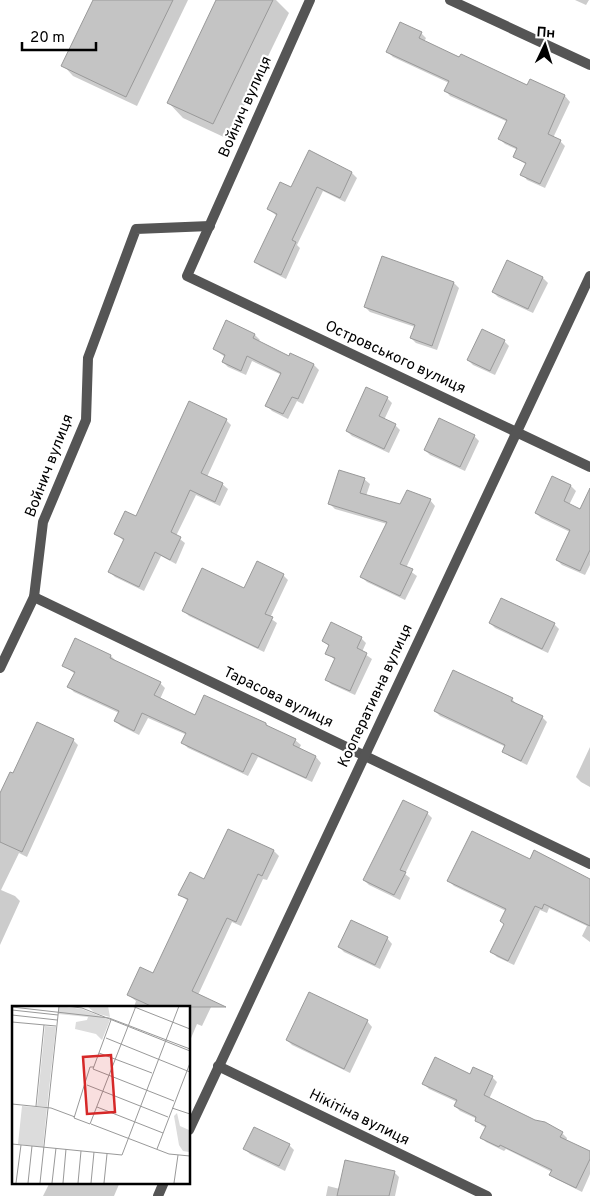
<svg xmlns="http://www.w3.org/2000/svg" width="590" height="1196" font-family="Overpass,sans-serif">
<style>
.shadow{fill:#0003}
.building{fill:#c4c4c4;stroke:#999}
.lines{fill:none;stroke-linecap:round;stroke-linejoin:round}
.street{stroke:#555;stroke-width:10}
.labels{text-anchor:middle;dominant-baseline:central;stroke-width:4.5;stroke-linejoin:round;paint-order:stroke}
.street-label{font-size:15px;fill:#000;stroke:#fff}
.inset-road{fill:none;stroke:#999;stroke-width:1}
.view{fill:#d62828;fill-opacity:0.15;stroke:#d62828;stroke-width:2.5}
.inset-edge{fill:none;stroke:#000;stroke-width:2.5}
</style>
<rect width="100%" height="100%" fill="#fff"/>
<g class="shadow">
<polygon points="94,0 188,0 137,106 73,76 63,65"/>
<polygon points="218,0 276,0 289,13 228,139 183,118 168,102"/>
<polygon points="575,0 589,0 586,5"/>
<polygon points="421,33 426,38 424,42 528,86 530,81 565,96 570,102 553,138 560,141 565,146 545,188 527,180 522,174 527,165 514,157 518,150 505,144 500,139 508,122 450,96 445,90 449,83 393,57 388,52"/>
<polygon points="309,152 352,173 357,178 345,202 323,191 297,245 300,248 286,279 260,266 255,261 277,216 268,209 292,189"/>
<polygon points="383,257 454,283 459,288 437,350 416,343 411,338 415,327 370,312 365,307"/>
<polygon points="508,261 543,278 548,283 533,313 498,297 493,292"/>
<polygon points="227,322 255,335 260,340 258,342 290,357 291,355 314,365 319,370 303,404 297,401 288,419 272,411 267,406 282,375 252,361 246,375 228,367 223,362 225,357 214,349"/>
<polygon points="504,341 509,346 495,375 473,365 468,360"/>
<polygon points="387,398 392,403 384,420 395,425 400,430 389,453 352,436 347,431"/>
<polygon points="226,420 231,425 207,477 222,484 228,489 220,506 196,495 176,536 185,543 176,564 161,556 144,591 115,577 110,572 124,541 116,534 136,518"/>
<polygon points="474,436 479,441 465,471 430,455 425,450"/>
<polygon points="553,477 571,486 576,491 569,505 590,515 590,565 585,575 562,565 557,560 570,532 541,518 536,513"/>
<polygon points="364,479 370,484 366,496 400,506 407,491 430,500 435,506 406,568 417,576 405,600 367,582 362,577 387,524 335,509 330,504"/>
<polygon points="283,575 288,580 270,618 277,623 264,652 189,616 184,611"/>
<polygon points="490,623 554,624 559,629 548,653 495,628"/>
<polygon points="361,638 366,643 362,652 372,659 355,695 331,684 326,679 335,660 327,653 330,647 323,641"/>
<polygon points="111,656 116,661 160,683 165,688 160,699 195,716 266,724 270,728 295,740 301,745 299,749 316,757 321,763 312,782 258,757 248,776 188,748 183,743 187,735 148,718 139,735 121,726 115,721 119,713 74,692 69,687 75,674 63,665"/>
<polygon points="512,699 517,705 542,717 547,722 527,765 509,756 504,751 506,747 440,716 435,711"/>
<polygon points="73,740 78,745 27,857 19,853 1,890 15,896 20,901 0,945 0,796 13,775"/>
<polygon points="590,747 590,787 581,782 576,777"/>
<polygon points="427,813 432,818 405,874 410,878 400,900 369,885 364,880"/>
<polygon points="229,830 274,851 279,856 267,880 263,879 241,926 232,922 198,995 212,1005 202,1026 197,1024 189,1043 189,1007 134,1007 136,1001 128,995 154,974 188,901 180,895 205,880"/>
<polygon points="531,860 590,880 590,942 582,936 587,926 549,908 547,913 540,910 514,965 497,957 492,952 505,925 506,911 454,886 449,881"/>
<polygon points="351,921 387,938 392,944 380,969 344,952 339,947"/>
<polygon points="367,1021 372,1027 350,1073 292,1045 287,1040"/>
<polygon points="470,1075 492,1077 497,1082 489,1099 562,1133 567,1138 566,1141 590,1152 590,1174 582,1192 556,1179 551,1174 552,1172 506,1149 504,1151 486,1142 481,1137 486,1128 481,1125 477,1119 460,1111 455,1106 457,1102 429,1089 424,1084"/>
<polygon points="289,1145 294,1150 285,1171 250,1154 245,1149"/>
<polygon points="394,1172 399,1177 395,1196 326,1196 328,1186 340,1189"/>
<polygon points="50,1182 120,1182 114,1196 43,1196"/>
</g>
<g class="building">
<polygon points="93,0 173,0 126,97 61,66"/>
<polygon points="216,0 273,0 213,124 167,103"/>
<polygon points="400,22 422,32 419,38 459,57 461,54 527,85 530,79 565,95 548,134 561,140 540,184 520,175 526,163 513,157 517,148 498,139 507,120 444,91 449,81 386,52"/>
<polygon points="309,150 352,172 340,198 317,187 292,240 296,242 281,275 254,262 277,214 267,209 280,182 291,187"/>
<polygon points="382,256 454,282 432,346 410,338 415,325 364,307"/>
<polygon points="507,260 543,277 528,309 492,292"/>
<polygon points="226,320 255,334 253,338 289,356 290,353 314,364 298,399 292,397 283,414 265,406 281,373 247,356 241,371 222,362 225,355 213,349"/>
<polygon points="482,329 505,340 490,371 467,360"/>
<polygon points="366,387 388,397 379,416 396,424 384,449 346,431"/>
<polygon points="189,401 227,419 201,473 223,483 215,502 190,490 171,532 181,537 170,560 155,552 139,587 108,572 124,539 114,534 125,511 136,516"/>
<polygon points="439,418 475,435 460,467 424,450"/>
<polygon points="339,470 365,478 360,493 400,504 407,490 431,499 400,564 413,569 400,596 360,577 387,522 328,504"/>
<polygon points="552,476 571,485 564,501 580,509 590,488 590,550 580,571 556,560 570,530 535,513"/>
<polygon points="257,561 284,574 265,614 273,617 258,648 182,611 202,568 244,588"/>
<polygon points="501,598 555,623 542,649 489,623"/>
<polygon points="331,622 362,637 357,648 367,653 350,691 325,680 335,658 325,654 329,645 322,641"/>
<polygon points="75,638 111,655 110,658 161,682 154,695 195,715 204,695 266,723 266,725 296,739 293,745 316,756 306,778 252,753 243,772 181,743 186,733 142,713 134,731 114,721 119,711 67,687 75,672 62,666"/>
<polygon points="453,670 513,698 511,701 543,716 521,761 502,752 505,745 434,711"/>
<polygon points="37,722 74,739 22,852 0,842 0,793 10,772 13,773"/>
<polygon points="403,800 428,812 400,870 406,872 394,895 363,880"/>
<polygon points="228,829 274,850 262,876 258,874 236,922 227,918 192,991 226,1007 153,1007 127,995 140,967 153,973 188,899 178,895 190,872 204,879"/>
<polygon points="472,831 530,859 534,850 590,879 590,926 544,904 542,909 535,906 508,961 490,952 504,924 500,921 506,909 447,881"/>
<polygon points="351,920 388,937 375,965 338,947"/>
<polygon points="309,992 368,1020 344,1069 286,1040"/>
<polygon points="435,1057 470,1074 473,1067 493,1076 484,1095 535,1120 545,1122 563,1132 560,1137 590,1151 590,1159 576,1188 549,1175 552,1170 500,1145 499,1147 480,1138 486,1126 475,1121 476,1117 454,1106 457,1100 422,1084"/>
<polygon points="254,1127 290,1144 279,1166 243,1149"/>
<polygon points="345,1160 395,1171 389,1196 337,1196"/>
</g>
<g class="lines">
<g class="street">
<polyline points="310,0 187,276 590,467"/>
<polyline points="450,0 590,65"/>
<polyline points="34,597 590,864"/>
<polyline points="0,668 34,597 43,522 86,420 88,358 136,229 210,226"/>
<polyline points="218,1066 487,1196"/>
<polyline points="189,1130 590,276"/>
<polyline points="158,1196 164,1182"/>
</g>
</g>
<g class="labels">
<g class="street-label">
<text transform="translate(246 107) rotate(-66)">Войнич вулиця</text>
<text transform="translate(395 358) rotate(25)">Островського вулиця</text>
<text transform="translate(50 466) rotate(-69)">Войнич вулиця</text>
<text transform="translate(376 696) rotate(-65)">Кооперативна вулиця</text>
<text transform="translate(278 698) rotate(26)">Тарасова вулиця</text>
<text transform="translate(359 1118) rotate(26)">Нікітіна вулиця</text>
</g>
</g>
<g transform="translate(12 1006)">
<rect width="178" height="178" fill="#fff"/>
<path d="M47 0 70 3 98 14 90 34 84 28 63 23 64 16 75 14 76 11 46 8ZM75 0H96L98 11 83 7ZM33 20 44 21 35 101 25 100ZM10 100 35 102 31 141 6 138ZM165 107 168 120 177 124V146L171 145 167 139 162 110Z" fill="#dcdcdc"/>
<path class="inset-road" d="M53 0 70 2 178 45M120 0 178 23M0 1 97 12 178 43M0 4 46 9M0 9 45 14M99 14 81 63 162 95M0 16 44 20M94 32 178 66M87 47 140 67M82 61H78L62 112 78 118 124 0M75 79 156 111M0 98 39 102 63 111M24 100 32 19M85 101 151 127M160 102 178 108M79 118 157 148 178 150M0 138 110 149 167 0M145 143 178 57M4 177 9 139M16 177 20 140M28 177 47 0M40 177 44 142M51 177 54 143M66 177 69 145M79 177 82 146M92 177 95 148M162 177 166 149"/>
<path class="view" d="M99 49 103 106 75 108 71 51Z"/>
<rect width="178" height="178" class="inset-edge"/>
</g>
<g transform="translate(545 45) rotate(4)" stroke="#ffffff" stroke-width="4" paint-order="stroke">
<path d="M0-4L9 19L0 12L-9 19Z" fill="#000000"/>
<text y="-8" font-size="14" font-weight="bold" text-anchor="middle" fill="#000000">Пн</text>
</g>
<path d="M22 42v8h74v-8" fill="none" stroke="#000000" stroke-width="2.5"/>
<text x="30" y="42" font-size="15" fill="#000000" stroke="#ffffff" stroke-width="4" paint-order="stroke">20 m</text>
</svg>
